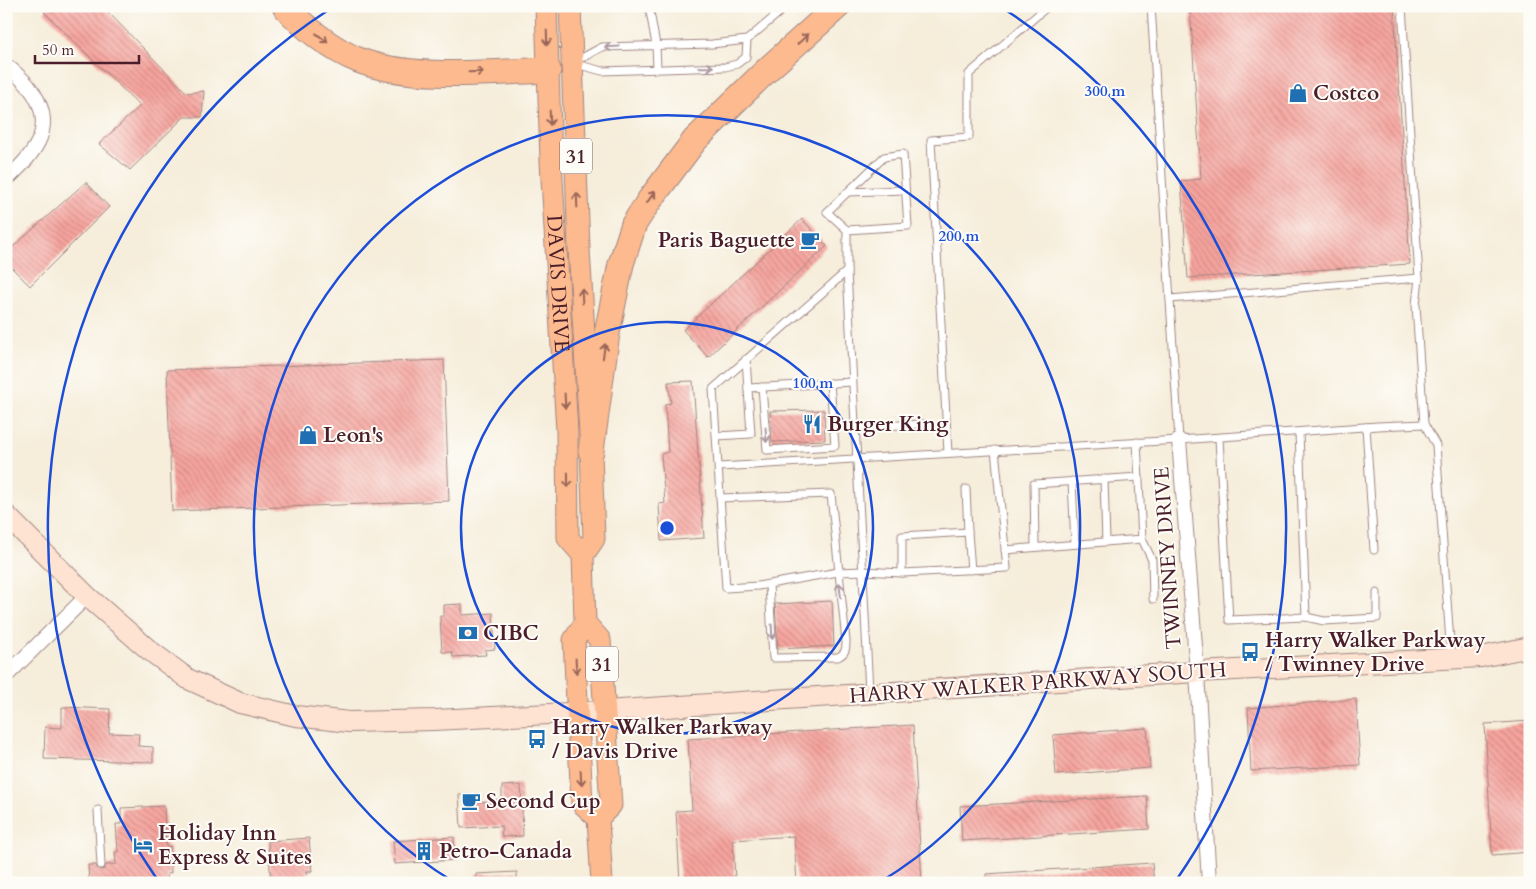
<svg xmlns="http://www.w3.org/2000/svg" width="1536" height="889" font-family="Cardo,serif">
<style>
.building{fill:url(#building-back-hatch)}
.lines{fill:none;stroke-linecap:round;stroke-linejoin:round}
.lane-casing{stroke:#a08682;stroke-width:9}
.street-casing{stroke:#a08682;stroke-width:16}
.secondary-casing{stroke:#a08682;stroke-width:22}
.primary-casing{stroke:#a08682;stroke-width:23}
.highway-casing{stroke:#a08682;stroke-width:27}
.lane{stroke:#fff;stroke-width:7}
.street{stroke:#fff;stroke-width:14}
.secondary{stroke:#fee3d2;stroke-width:20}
.primary{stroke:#fcba8e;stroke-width:21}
.highway{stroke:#fcba8e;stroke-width:25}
.oneway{stroke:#9a6558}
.oneway2{stroke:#ae9aa0}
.ring{fill:none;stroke:#1d4ed8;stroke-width:2.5}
.labels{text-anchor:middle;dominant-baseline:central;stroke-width:4;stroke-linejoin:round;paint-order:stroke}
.shield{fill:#fdfcf7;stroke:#806168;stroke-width:1}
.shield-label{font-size:20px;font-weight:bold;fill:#4a1f2b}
.poi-label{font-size:21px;font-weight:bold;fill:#4a1f2b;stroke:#fdfcf7;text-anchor:start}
.street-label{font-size:21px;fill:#4a1f2b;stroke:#fdfcf7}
.centre{fill:#1d4ed8;stroke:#fdfcf7;stroke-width:2.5}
.ring-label{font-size:15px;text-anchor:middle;font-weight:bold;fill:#1d4ed8;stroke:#fdfcf7;stroke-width:4;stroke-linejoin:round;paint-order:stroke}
</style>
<defs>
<pattern id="building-back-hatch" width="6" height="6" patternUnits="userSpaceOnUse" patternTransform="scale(1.25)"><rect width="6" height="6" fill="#f7a49e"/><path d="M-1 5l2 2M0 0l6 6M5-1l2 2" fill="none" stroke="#ca8581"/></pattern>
</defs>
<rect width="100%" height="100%" fill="#fdfcf7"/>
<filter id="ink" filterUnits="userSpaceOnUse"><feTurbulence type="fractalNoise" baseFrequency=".02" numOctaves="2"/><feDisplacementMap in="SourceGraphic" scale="10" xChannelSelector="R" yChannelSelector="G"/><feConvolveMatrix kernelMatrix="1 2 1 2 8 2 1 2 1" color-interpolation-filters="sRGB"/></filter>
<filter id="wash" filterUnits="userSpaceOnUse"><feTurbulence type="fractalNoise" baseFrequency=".0096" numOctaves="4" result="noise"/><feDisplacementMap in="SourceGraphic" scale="20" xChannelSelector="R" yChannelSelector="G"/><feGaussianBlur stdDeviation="1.12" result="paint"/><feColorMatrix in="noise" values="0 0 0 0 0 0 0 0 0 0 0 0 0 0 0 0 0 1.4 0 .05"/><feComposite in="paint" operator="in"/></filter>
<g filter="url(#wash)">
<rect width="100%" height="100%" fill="#f6edda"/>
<g id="blocks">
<g class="building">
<polygon points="50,6 102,6 187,93 204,91 202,117 184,117 130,170 99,144 140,106 44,12"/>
<polygon points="1190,6 1394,6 1410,264 1188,278 1181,181 1201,179"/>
<polygon points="86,182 109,207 30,286 6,262 6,253"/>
<polygon points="802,219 827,246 708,357 683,330"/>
<polygon points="444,360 449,501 172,511 167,370"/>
<polygon points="693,381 704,538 661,541 659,504 665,503 661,454 668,452 665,404 671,403 668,382"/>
<polygon points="824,410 825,440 772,442 770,411"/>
<polygon points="832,601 834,646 778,649 775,604"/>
<polygon points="462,604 462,615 493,613 495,649 485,650 486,655 453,657 452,652 442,652 440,616 444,616 444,605"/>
<polygon points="1356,699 1360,765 1251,771 1248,708"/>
<polygon points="62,707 110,709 109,733 139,734 138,746 153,747 153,762 44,759 45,727 62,728"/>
<polygon points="1530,721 1530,852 1492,855 1485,724"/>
<polygon points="913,725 922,883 797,883 794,836 733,840 735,880 680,883 676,811 692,810 688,739"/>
<polygon points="1147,728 1150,768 1056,775 1053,735"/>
<polygon points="521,785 523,836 502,837 501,826 461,828 459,795 479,794 479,802 502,800 502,786"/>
<polygon points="1147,796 1149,829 962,841 960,806"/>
<polygon points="164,806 166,847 170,846 171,873 167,874 168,883 89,883 88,865 96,865 97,868 101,870 104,869 106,865 116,864 115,852 118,852 116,824 121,824 121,808"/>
<polygon points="454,837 455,860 395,864 393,841"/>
<polygon points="309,838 312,871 307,871 308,883 271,883 268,841"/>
<polygon points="1152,863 1154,883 986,883 986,874"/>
<polygon points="517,872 517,883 476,883 476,874"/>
</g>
</g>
</g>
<g filter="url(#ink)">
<use href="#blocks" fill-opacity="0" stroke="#a08682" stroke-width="1"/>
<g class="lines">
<g class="lane-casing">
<g id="lane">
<polyline points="649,6 656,45 657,68"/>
<polyline points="1151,6 1179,440"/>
<polyline points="1402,6 1419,278 1416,305 1424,424 1436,445 1451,656"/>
<polyline points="576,61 602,47 712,44 747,40 787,6"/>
<polyline points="576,64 602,71 725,67 737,64 746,57 747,40"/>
<polyline points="848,192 905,190"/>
<polyline points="847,230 908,226 903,154 884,157 827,212 847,230 847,271 869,691"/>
<polyline points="847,271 713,389 726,588 758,586 838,572 863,571 902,573 1007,568 995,450"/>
<polyline points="1170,299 1419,278"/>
<polyline points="762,387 767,450 835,446 830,383"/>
<polyline points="748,388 852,382"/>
<polyline points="854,427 924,424"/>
<polyline points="1366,427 1374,550"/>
<polyline points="717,436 751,434 746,359"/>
<polyline points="1219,438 1229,620 1306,617 1299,432"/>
<polyline points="948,453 931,140 969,137 969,74 1048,6"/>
<polyline points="719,467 1179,440 1378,426 1424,424"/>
<polyline points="1104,479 1106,542"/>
<polyline points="1072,481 1075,544"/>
<polyline points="966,489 968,532"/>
<path d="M720 498 831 494 846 641C846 649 846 653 838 657L773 658 769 584"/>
<polyline points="1142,539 1152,560 1153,599"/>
<polyline points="1035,547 1034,484 1139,477"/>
<polyline points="1005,550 1142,539 1137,442"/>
<polyline points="902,573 902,536 968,532 971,570"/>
<polyline points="1306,617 1324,621 1377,618 1377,593"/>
<polyline points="98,810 101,865"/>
</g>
</g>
<g class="street-casing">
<g id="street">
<path d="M6 65C14 72 23 79 29 87 59 125 36 153 6 180"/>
<polyline points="1179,440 1197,672 1209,883"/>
<polyline points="6,676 87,596"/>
</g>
</g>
<g class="secondary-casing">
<polyline id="secondary" points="6,515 87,596 149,650 188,679 240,703 296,716 349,722 435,720 605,711 1197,672 1481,657 1530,647"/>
</g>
<g class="primary-casing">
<g id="primary">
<path id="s1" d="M546 6 551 162 567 431 568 538 583 555"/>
<polyline points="570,6 579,249 591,451 594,539 583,555 585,623 574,640 582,803 598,818"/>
<polyline points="585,623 600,640 611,805 598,818 602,883"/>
</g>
</g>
<g class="highway-casing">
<g id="highway">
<path d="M285 6C303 27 333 50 358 60 410 81 493 72 548 70"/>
<polyline points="591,451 607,333 621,264 634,224 649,201 695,140 767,70 838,6"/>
</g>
</g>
<use href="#lane" class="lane"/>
<use href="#street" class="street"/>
<use href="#secondary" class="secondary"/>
<use href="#primary" class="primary"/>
<use href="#highway" class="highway"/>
</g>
<defs><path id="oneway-shaft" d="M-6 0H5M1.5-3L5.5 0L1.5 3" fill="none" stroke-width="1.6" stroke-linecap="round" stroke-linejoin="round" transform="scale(1.25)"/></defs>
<g class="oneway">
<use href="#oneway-shaft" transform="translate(322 38) rotate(38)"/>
<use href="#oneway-shaft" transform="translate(547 38) rotate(88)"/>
<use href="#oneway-shaft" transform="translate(803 39) rotate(-43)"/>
<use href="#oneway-shaft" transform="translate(476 72) rotate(-2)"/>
<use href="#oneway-shaft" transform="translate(550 118) rotate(88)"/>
<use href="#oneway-shaft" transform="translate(651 197) rotate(-54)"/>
<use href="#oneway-shaft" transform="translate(577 200) rotate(-92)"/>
<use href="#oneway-shaft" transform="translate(582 296) rotate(-93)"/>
<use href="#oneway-shaft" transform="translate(604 351) rotate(-81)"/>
<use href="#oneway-shaft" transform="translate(565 401) rotate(87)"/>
<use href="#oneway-shaft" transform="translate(568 480) rotate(89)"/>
<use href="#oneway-shaft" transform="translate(576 666) rotate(87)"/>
<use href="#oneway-shaft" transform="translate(581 778) rotate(87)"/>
</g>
<g class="oneway2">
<use href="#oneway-shaft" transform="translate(612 47) rotate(177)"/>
<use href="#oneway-shaft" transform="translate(706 67) rotate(-1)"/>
<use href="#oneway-shaft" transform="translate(766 435) rotate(86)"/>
<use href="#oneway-shaft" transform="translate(840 590) rotate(-97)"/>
<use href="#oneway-shaft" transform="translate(772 632) rotate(87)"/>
</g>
</g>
<g class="ring">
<circle cx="667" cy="528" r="206"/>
<path d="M454 882A413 413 0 1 1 880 882"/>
<path d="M157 879A619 619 0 0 1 330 9M1004 9A619 619 0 0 1 1177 879"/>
</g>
<defs>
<g id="shop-bare" transform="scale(1.5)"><path d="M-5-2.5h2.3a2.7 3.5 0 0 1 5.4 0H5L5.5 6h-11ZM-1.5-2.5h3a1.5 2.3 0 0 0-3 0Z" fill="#1f6fb2" stroke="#fdfcf7" stroke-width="2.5" paint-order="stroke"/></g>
<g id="cafe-bare" transform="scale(1.5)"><path d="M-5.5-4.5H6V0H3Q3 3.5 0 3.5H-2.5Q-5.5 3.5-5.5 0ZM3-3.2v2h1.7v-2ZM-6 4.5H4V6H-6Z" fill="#1f6fb2" stroke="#fdfcf7" stroke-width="2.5" paint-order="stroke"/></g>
<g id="restaurant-bare" transform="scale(1.5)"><path d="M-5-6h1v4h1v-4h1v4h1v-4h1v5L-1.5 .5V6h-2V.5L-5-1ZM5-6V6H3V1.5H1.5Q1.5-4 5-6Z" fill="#1f6fb2" stroke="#fdfcf7" stroke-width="2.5" paint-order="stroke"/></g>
<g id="bank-bare" transform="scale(1.5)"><path d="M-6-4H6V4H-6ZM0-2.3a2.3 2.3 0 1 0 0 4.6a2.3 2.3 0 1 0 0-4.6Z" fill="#1f6fb2" stroke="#fdfcf7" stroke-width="2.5" paint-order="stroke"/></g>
<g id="bus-bare" transform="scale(1.5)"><path d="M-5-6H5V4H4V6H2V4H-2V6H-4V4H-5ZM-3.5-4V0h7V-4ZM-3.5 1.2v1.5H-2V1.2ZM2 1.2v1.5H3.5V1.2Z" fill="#1f6fb2" stroke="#fdfcf7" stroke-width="2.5" paint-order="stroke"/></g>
<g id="hotel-bare" transform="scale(1.5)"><path d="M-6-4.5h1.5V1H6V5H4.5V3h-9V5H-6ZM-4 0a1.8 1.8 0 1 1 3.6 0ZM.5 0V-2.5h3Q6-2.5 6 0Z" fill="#1f6fb2" stroke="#fdfcf7" stroke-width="2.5" paint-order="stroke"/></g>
<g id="building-bare" transform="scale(1.5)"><path d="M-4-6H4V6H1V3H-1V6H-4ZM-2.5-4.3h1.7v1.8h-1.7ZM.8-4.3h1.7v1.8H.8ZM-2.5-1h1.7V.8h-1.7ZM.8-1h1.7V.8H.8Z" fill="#1f6fb2" stroke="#fdfcf7" stroke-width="2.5" paint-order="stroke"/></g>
</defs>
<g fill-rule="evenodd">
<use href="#shop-bare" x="1298" y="93"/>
<use href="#cafe-bare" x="810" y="240"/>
<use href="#restaurant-bare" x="812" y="424"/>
<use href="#shop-bare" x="308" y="435"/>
<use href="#bank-bare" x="468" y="633"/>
<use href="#bus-bare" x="1250" y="652"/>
<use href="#bus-bare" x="537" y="739"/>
<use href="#cafe-bare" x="471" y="801"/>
<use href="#hotel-bare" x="143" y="845"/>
<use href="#building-bare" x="424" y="851"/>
</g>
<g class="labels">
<g class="shield">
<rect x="560" y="138.5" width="32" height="35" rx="4"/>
<rect x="586" y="646.5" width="32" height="35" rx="4"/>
</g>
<g class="shield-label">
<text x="576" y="156">31</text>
<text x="602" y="664">31</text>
</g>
<g class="poi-label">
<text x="1313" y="93">Costco</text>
<text x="795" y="240" text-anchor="end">Paris Baguette</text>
<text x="827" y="424">Burger King</text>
<text x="323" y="435">Leon's</text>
<text x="483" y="633">CIBC</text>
<text x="1265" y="640">Harry Walker Parkway<tspan x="1265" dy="24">/ Twinney Drive</tspan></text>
<text x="552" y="727">Harry Walker Parkway<tspan x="552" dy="24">/ Davis Drive</tspan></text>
<text x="486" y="801">Second Cup</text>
<text x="158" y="833">Holiday Inn<tspan x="158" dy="24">Express &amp; Suites</tspan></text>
<text x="439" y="851">Petro-Canada</text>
</g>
<g class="street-label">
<text stroke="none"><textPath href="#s1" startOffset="278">DAVIS DRIVE</textPath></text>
<text transform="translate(1168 558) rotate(-94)">TWINNEY DRIVE</text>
<text transform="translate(1038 683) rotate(-4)">HARRY WALKER PARKWAY SOUTH</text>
</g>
</g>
<circle cx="667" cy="528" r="8" class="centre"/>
<g class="ring-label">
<text x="1105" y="96">300 m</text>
<text x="959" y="241">200 m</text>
<text x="813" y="388">100 m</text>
</g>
<rect width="1536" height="889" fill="none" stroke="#fdfcf7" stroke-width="25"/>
<path d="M35 55v8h104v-8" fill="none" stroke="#4a1f2b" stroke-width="2.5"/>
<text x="42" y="55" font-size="15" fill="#4a1f2b" stroke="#fdfcf7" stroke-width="4" paint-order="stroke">50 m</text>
</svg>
